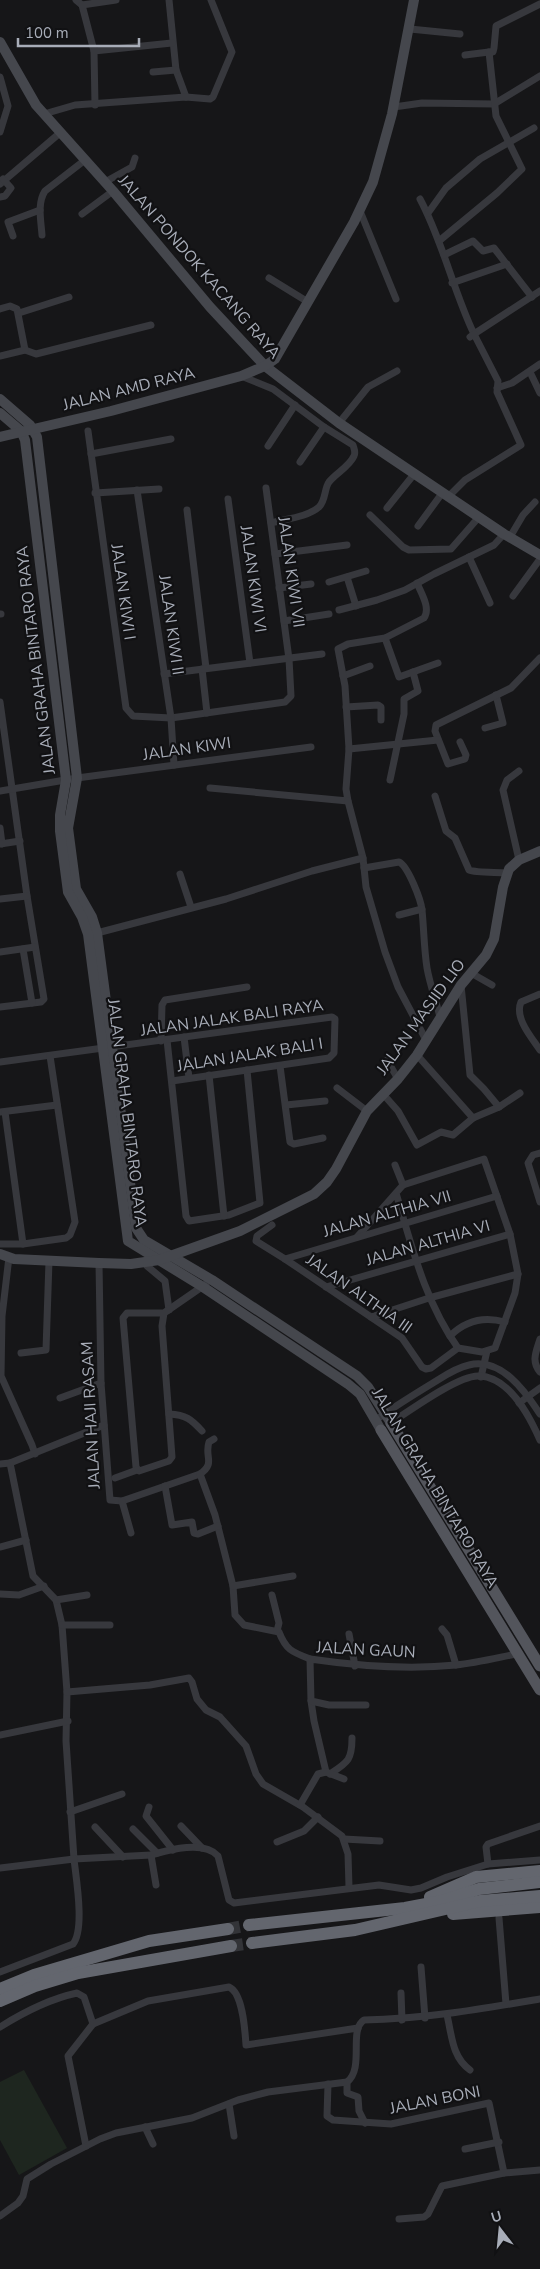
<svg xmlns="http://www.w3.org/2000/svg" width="540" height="2269" font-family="'Nunito Sans',sans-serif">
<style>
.pitch{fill:#1e261f}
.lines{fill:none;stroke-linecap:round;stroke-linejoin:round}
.highway-tunnel{stroke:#333438;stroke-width:12;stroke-dasharray:12 6;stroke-linecap:butt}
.street{stroke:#37383d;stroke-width:7}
.secondary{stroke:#45474d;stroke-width:10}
.primary{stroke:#53555c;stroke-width:11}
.highway{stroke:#63666e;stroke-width:12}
.labels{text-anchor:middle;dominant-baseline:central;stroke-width:4.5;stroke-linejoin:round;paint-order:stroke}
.street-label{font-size:16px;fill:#a8adb8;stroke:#111113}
</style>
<rect width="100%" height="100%" fill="#161618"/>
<polygon class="pitch" points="24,2070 67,2148 19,2175 0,2140 0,2082"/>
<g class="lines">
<g class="highway-tunnel">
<polyline points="228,1929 249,1925"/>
<polyline points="231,1946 252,1943"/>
</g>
<g class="street">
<polyline points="76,0 82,5"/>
<polyline points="169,0 176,70 186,97"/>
<polyline points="410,29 460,34"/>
<polyline points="94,51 82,5 116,0"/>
<polyline points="465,55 489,52"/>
<polyline points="153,72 176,70"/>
<polyline points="0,77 8,106 0,132"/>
<polyline points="494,104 540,76"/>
<polyline points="95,105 94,51 172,43"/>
<polyline points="394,107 422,103 494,104"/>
<polyline points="44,114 75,105 186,97 210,99 213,97 232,52 211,0"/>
<polyline points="105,182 132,167 135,158"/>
<polyline points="0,184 61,132"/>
<polyline points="0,197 5,196 11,188 3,179"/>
<path d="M420 199C443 242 453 290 474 334L540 291"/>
<polyline points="360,211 396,299"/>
<polyline points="428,213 446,188 480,159 534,128"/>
<polyline points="82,214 113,191"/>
<path d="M42 235C41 221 37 203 45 191L85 160"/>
<polyline points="13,236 8,222 40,210"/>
<polyline points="439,241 497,193 522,169 496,116 489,52 493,52 494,48 496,26 540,4"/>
<polyline points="444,255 473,241 483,251 494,248 532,297"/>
<polyline points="269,278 308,302"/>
<polyline points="452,283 507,264"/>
<polyline points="0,309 10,306 17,309 25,350 36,354 151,325"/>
<polyline points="19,313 69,297"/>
<polyline points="0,356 25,350"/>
<polyline points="530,372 540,393"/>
<path d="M241 376 273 389 324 427 353 445C354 449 356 452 354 456 349 467 336 473 329 482 324 489 326 500 319 507 308 517 285 519 271 523"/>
<polyline points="497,388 512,383 540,364"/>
<polyline points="339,423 368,387 397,371"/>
<polyline points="88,431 126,708 133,716 171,718 285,702 291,696 289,659 266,488"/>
<polyline points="268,446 295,405"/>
<polyline points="91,454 171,439"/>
<polyline points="300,462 324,427"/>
<polyline points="137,490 171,718 174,765"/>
<polyline points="95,493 159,489"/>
<polyline points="449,496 465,480 521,445 497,392 498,381 474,334 470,337"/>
<polyline points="228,499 250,663"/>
<polyline points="387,508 415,473"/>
<polyline points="187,510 206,668"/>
<polyline points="370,515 403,547 409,550 451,549 479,517"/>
<polyline points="418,526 443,492"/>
<polyline points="510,537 523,515 535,502"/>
<polyline points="275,554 347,545"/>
<polyline points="469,557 490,603"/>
<polyline points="347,577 356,606"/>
<polyline points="329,582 366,571"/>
<polyline points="279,588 311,584"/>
<polyline points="513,596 540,559"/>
<polyline points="339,610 377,600 405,590 434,574 494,545 504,534"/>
<polyline points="0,614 1,614"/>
<polyline points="284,621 329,614"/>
<polyline points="385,638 399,677 438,663"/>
<polyline points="202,669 207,713"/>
<polyline points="164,674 322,654"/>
<polyline points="343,676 370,666"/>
<polyline points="0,702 27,896 44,999 41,1002 0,1007"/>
<polyline points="346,707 378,705 381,707 381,720"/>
<polyline points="485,728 503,723 496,695"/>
<polyline points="460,742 466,755 465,759 448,764 435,731 436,725 511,688 540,658"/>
<polyline points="349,749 438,740"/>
<polyline points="519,771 507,780 503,790 519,860"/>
<polyline points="390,780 404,714 404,699 418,691 413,672"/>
<path d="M210 788 348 801 346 789 349 749 345 686 338 649 348 644 385 638 424 618C431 608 421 593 417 583"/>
<polyline points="0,791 77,778 311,747"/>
<path d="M435 796 446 831 455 838 469 870C476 873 497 872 507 873"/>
<polyline points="348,801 363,858 366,887 385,952 398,987 426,1040"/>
<polyline points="0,828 2,844"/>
<polyline points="0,844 20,841"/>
<path d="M364 868 399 862C408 866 421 900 422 910 424 930 424 949 427 968 430 985 436 1001 440 1017"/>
<polyline points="180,874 191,907"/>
<polyline points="0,899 27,896"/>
<polyline points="399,915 422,909"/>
<polyline points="97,933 226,899 312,871 363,858"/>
<polyline points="23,949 32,1003"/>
<polyline points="0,952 35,947"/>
<polyline points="471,973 492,985"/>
<polyline points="461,985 470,1075 484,1089 499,1107 520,1093"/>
<path d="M540 994 521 1002C514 1018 532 1038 540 1050"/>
<polyline points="184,1037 189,1078"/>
<polyline points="167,1040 186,1216 189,1221 229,1215 260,1203 247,1070"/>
<polyline points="161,1041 162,1005 165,1000 247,987"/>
<polyline points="417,1055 473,1118"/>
<polyline points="387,1060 398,1079"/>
<polyline points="0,1062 332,1017 335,1019 334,1053 329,1058 172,1081"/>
<polyline points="280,1066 290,1142 294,1144 323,1138"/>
<polyline points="209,1075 224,1216"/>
<polyline points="337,1088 367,1111"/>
<polyline points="383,1094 398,1111 417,1145 441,1132 453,1135 473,1118"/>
<polyline points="286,1105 325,1101"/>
<polyline points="0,1112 57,1105"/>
<polyline points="5,1112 23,1244"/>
<polyline points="473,1118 499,1107"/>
<polyline points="540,1153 533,1155 528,1163 540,1202"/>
<polyline points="395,1165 403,1185"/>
<polyline points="272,1225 257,1236 256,1241 285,1259 402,1338 422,1367 426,1369 431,1368 458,1348"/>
<path d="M357 1237 403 1185 484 1159 510 1234 518 1274 515 1293 495 1348 482 1352 458 1348C425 1302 412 1247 396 1193"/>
<polyline points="0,1244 23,1244 66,1238 70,1235 75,1222 50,1056"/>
<polyline points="9,1257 2,1316 1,1376 32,1445 35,1454"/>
<polyline points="285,1259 497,1196"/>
<path d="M99 1263 101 1383 110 1500 122 1501 200 1474C216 1463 204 1457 209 1442L214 1439"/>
<polyline points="147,1266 165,1281 169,1310"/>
<polyline points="326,1287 510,1234"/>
<polyline points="164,1313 127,1313 123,1318 136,1467 139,1471 169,1461 172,1457 162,1326 164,1313 206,1284"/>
<polyline points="371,1317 429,1298 518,1274"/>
<path d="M450 1336C465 1321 484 1316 505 1322"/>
<path d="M540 1339C536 1352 531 1361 540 1372"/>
<polyline points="21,1353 46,1350 49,1261"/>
<polyline points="481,1377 487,1351"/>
<polyline points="60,1398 101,1383"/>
<polyline points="519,1403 540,1388"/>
<path d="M169 1414C186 1415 191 1419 202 1431"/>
<path d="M376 1420C392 1408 410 1397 428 1386 440 1379 454 1368 469 1365 501 1357 525 1391 540 1414"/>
<path d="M389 1424C408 1412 457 1376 478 1376 509 1376 529 1415 540 1440"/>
<polyline points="104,1425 10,1463 33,1576 56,1600 62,1625 67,1692 66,1741 74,1859 151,1855"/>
<polyline points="0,1464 10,1463"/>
<path d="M200 1474 215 1515 233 1586 235 1615 244 1625 279 1632C286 1650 292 1652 310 1659"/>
<polyline points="115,1478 137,1470"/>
<polyline points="165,1486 172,1525 192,1522 194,1533 198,1534 218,1526"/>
<polyline points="122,1501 131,1533"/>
<polyline points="0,1547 26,1540"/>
<polyline points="233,1586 293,1576"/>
<polyline points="0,1594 19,1595 44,1586"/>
<polyline points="272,1595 279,1623 277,1631"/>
<polyline points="56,1600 87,1595"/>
<polyline points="62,1625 110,1625"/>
<polyline points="442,1629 447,1635 456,1665"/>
<polyline points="349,1634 355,1666"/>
<polyline points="67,1692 150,1685 189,1678 192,1682 197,1699 206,1710 220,1717 246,1746 256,1774 263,1784 303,1807 342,1836 348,1854 349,1887"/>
<polyline points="311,1701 314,1721 326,1772"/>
<path d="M366 1705H329L311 1701 310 1659C358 1666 407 1670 456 1665 476 1663 496 1658 516 1654"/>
<polyline points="0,1735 68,1721"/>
<path d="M330 1774C348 1762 352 1760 352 1738"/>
<polyline points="300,1805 318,1774 326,1772 344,1779"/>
<polyline points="149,1807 146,1816 173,1850"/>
<polyline points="70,1812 122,1794"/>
<polyline points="181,1826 202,1848"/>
<polyline points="95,1827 123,1857"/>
<polyline points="133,1829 157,1853"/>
<polyline points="344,1839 380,1841"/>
<polyline points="277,1842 304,1831 318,1817"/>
<polyline points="488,1864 486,1847 488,1844 540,1826"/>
<path d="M0 1868 74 1859C76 1878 85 1929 73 1944L0 1972"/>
<path d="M156 1885 151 1855C169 1850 204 1840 218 1856L229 1900 234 1903 379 1885 411 1890 421 1888 447 1877 488 1864 540 1860"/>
<polyline points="499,1918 506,2004"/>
<polyline points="421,1967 425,2018"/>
<polyline points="401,1993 402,2020"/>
<path d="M447 2015C452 2036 452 2057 470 2070"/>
<path d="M0 2027C24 2012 49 1999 77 1993L84 1997 93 2024"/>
<polyline points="347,2082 347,2093 358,2097 359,2111 365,2123"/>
<polyline points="328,2084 327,2116 333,2120 391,2124 489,2103 504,2173"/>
<polyline points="229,2104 234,2136"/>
<polyline points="145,2127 153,2144"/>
<path d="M86 2146 68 2056 93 2024 148 2001 229 1987C243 1993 245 2031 246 2045L358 2028"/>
<polyline points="465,2149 499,2142"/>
<path d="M0 2216 18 2203 23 2196 27 2179 51 2164 100 2139 116 2133 192 2118 238 2100 268 2092 347 2082C365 2068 348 2030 364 2020 424 2019 481 2009 540 1999"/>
<polyline points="399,2219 424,2217 428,2214 442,2186 504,2173 540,2170"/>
</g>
<g class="secondary">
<polyline points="0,42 36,105 113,191 210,307 265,366 339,423 504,534 540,555"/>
<polyline points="0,399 30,425 37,437 77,778 68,828 76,889 92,917 97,933 136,1228 144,1240 212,1280 357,1376 368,1387 391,1423"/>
<polyline points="0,413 21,431 25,440 66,780 60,815 60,831 68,892 82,917 88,934 128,1241 203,1287 348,1384 360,1394 381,1430"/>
<polyline points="0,437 111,411 241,376 265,366 275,359 354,222 373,182 392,114 414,0"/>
<polyline points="0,1254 14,1259 99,1263 131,1264 159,1260 240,1231 314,1194 327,1182 336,1169 367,1111 398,1079 417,1055 461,985 486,955 494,939 503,887 509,869 519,860 540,851"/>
</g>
<g class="primary">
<polyline points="391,1423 540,1666"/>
<polyline points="381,1430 540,1690"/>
</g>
<g class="highway">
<polyline points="430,1897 476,1877 540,1871"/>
<polyline points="453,1914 540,1907"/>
<polyline points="249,1925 405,1908 442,1901 479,1889 540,1882"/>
<polyline points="252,1943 355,1930 480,1901 540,1896"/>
<polyline points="0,1989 34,1975 149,1941 228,1929"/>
<polyline points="0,2001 35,1986 78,1973 231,1946"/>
</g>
</g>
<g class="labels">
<g class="street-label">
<text transform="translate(199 267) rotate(49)">JALAN PONDOK KACANG RAYA</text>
<text transform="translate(129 389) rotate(-14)">JALAN AMD RAYA</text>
<text transform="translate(291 572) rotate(82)">JALAN KIWI VII</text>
<text transform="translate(253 579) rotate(82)">JALAN KIWI VI</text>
<text transform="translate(123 592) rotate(82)">JALAN KIWI I</text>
<text transform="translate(171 625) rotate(82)">JALAN KIWI II</text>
<text transform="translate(36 660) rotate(-97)">JALAN GRAHA BINTARO RAYA</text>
<text transform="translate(187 749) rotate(-8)">JALAN KIWI</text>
<text transform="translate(421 1017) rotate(-54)">JALAN MASJID LIO</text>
<text transform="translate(232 1018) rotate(-8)">JALAN JALAK BALI RAYA</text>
<text transform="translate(250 1055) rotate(-9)">JALAN JALAK BALI I</text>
<text transform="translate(127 1113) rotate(83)">JALAN GRAHA BINTARO RAYA</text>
<text transform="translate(387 1214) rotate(-16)">JALAN ALTHIA VII</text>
<text transform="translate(428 1243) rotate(-16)">JALAN ALTHIA VI</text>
<text transform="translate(359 1294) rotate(35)">JALAN ALTHIA III</text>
<text transform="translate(91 1415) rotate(-93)">JALAN HAJI RASAM</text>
<text transform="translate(435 1488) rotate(59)">JALAN GRAHA BINTARO RAYA</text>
<text transform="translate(366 1650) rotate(3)">JALAN GAUN</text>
<text transform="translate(435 2100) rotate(-11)">JALAN BONI</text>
</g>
</g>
<g transform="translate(500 2229) rotate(344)" stroke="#111113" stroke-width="4" paint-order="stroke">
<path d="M0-4L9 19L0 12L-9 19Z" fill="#a8adb8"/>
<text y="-8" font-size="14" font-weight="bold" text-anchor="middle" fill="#a8adb8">U</text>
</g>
<path d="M18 38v8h121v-8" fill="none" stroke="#a8adb8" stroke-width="2.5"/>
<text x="25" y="38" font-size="15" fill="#a8adb8" stroke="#111113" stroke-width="4" paint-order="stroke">100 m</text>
</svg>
